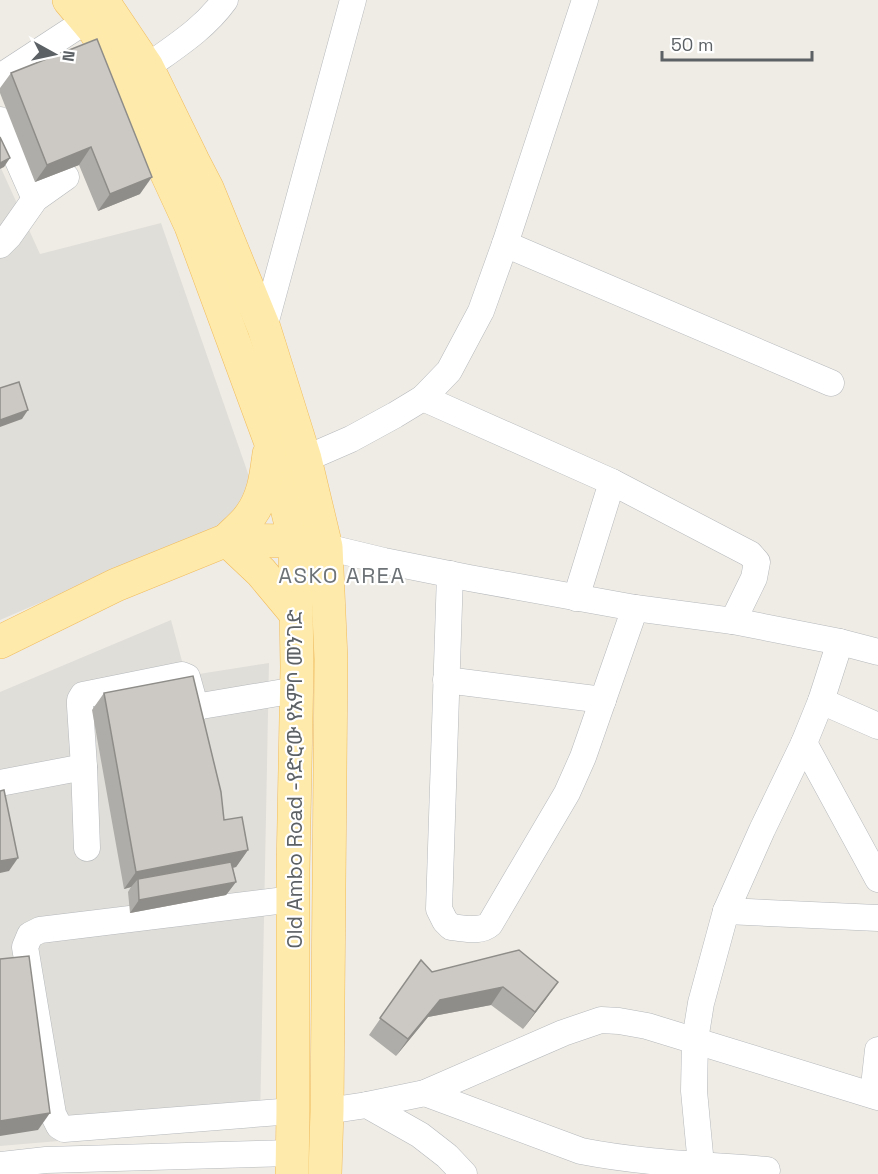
<svg xmlns="http://www.w3.org/2000/svg" width="878" height="1174" font-family="'Space Grotesk','Noto Sans Ethiopic',sans-serif">
<style>
.industrial{fill:#e0ded9}
.lines{fill:none;stroke-linecap:round;stroke-linejoin:round}
.minor-casing{stroke:#b5b8bb;stroke-width:27}
.major-casing{stroke:#f1bb5c;stroke-width:34}
.minor{stroke:#fff;stroke-width:26}
.major{stroke:#feeaaa;stroke-width:33}
.wall{fill:#afada9}
.shaded-wall{fill:#8f8d89}
.building{fill:#ccc9c4;stroke:#8f8d89;stroke-width:1.5}
.labels{text-anchor:middle;dominant-baseline:central;stroke-width:4.5;stroke-linejoin:round;paint-order:stroke}
.street-label{font-size:21px;fill:#5c6165;stroke:#fff}
.neighbourhood-label{font-size:22px;letter-spacing:1.5px;fill:#6d7377;stroke:#fff}
</style>
<rect width="100%" height="100%" fill="#efece5"/>
<g class="industrial">
<polygon points="0,166 40,254 161,223 260,508 0,620"/>
<polygon points="171,620 186,676 269,663 260,1124 0,1146 0,692"/>
</g>
<g class="lines">
<g class="minor-casing">
<g id="minor">
<path d="M147 67C176 46 204 29 225 0"/>
<polyline points="0,77 87,20"/>
<polyline points="0,120 35,199"/>
<polyline points="505,244 831,383"/>
<polyline points="0,245 9,236 35,199 66,177"/>
<polyline points="264,328 353,0"/>
<polyline points="423,398 612,482 576,598"/>
<polyline points="305,459 351,439 395,415 423,398 449,371 481,311 505,244 585,0"/>
<polyline points="612,482 750,554 757,562 754,578 733,621"/>
<polyline points="326,547 384,561 469,578 635,608 733,621 840,642 878,652"/>
<path d="M450 574 439 909 445 921 451 927C464 928 480 933 490 924L567 793 583 757 635 608"/>
<polyline points="446,680 603,700"/>
<polyline points="821,701 878,726"/>
<polyline points="195,707 296,690"/>
<polyline points="804,743 878,879"/>
<polyline points="0,783 84,767"/>
<polyline points="87,848 84,767 80,706 80,700 83,695 182,675 187,677 196,709"/>
<polyline points="293,899 40,930 30,935 25,947 53,1114 59,1126 64,1129 293,1111"/>
<polyline points="726,911 878,918"/>
<path d="M425 1093 581 1151C642 1163 705 1165 767 1170"/>
<polyline points="873,1095 878,1050"/>
<polyline points="367,1105 425,1093 563,1033 601,1020 619,1021 647,1026 878,1097"/>
<polyline points="327,1111 367,1105 420,1135 447,1156 464,1174"/>
<polyline points="0,1165 46,1160 292,1153"/>
<polyline points="701,1165 694,1091 695,1040 701,1003 726,911 762,830 804,743 821,701 840,642"/>
</g>
</g>
<g class="major-casing">
<g id="major">
<polyline points="69,0 95,31 120,72 191,226 271,443 295,541 297,667 293,870 293,1111 292,1174"/>
<polyline points="102,0 147,67 193,161 207,188 264,328 305,459 326,547 331,659 327,1111 325,1174"/>
<path d="M269 454C266 476 264 497 250 516 244 525 234 532 227 540L261 572 296 614"/>
<polyline points="0,642 116,585 227,540 295,541 315,545"/>
</g>
</g>
<use href="#minor" class="minor"/>
<use href="#major" class="major"/>
</g>
<g class="wall">
<polygon points="11,73 140,194 98,211 79,165 35,182 0,93 0,88"/>
<polygon points="104,693 224,820 248,850 236,867 233,868 236,882 226,895 130,913 128,892 131,887 124,889 92,710"/>
<polygon points="519,950 546,999 523,1029 491,1005 428,1017 396,1056 369,1035 421,960 432,972"/>
</g>
<g class="shaded-wall">
<polygon points="91,147 79,165 35,182 47,165"/>
<polygon points="10,158 4,167 0,169 0,163"/>
<polygon points="152,177 140,194 98,211 110,194"/>
<polygon points="28,410 22,419 0,427 0,420"/>
<polygon points="248,850 236,867 138,886 138,879 131,887 124,889 136,872"/>
<polygon points="18,858 9,871 0,873 0,861"/>
<polygon points="236,882 226,895 130,913 139,900"/>
<polygon points="558,982 546,999 523,1029 535,1012"/>
<polygon points="503,987 491,1005 428,1017 396,1056 408,1039 440,1000"/>
<polygon points="50,1113 38,1130 0,1136 0,1121"/>
</g>
<g class="building">
<polygon points="97,39 152,177 110,194 91,147 47,165 11,73"/>
<polygon points="0,137 10,158 0,163"/>
<polygon points="19,382 28,410 0,420 0,388"/>
<polygon points="193,676 221,792 224,820 242,817 248,850 136,872 104,693"/>
<polygon points="4,790 18,858 0,861 0,791"/>
<polygon points="231,862 236,882 139,900 138,879"/>
<polygon points="519,950 558,982 535,1012 503,987 440,1000 408,1039 380,1018 421,960 432,972"/>
<polygon points="29,956 50,1113 0,1121 0,959"/>
</g>
<g class="labels">
<g class="street-label">
<text transform="translate(294 779) rotate(-90)">Old Ambo Road -የድሮው የአምቦ መንገድ</text>
</g>
<g class="neighbourhood-label">
<text x="342" y="575">ASKO AREA</text>
</g>
</g>
<g transform="translate(54 54) rotate(98)" stroke="#ffffff" stroke-width="4.5" paint-order="stroke">
<path d="M0-4.5L10 22L0 15L-10 22Z" fill="#5c6165"/>
<text y="-9" font-size="16" font-weight="bold" text-anchor="middle" fill="#5c6165">N</text>
</g>
<path d="M662 51v9h150v-9" fill="none" stroke="#5c6165" stroke-width="3"/>
<text x="671" y="51" font-size="18" fill="#5c6165" stroke="#ffffff" stroke-width="4.5" paint-order="stroke">50 m</text>
</svg>
